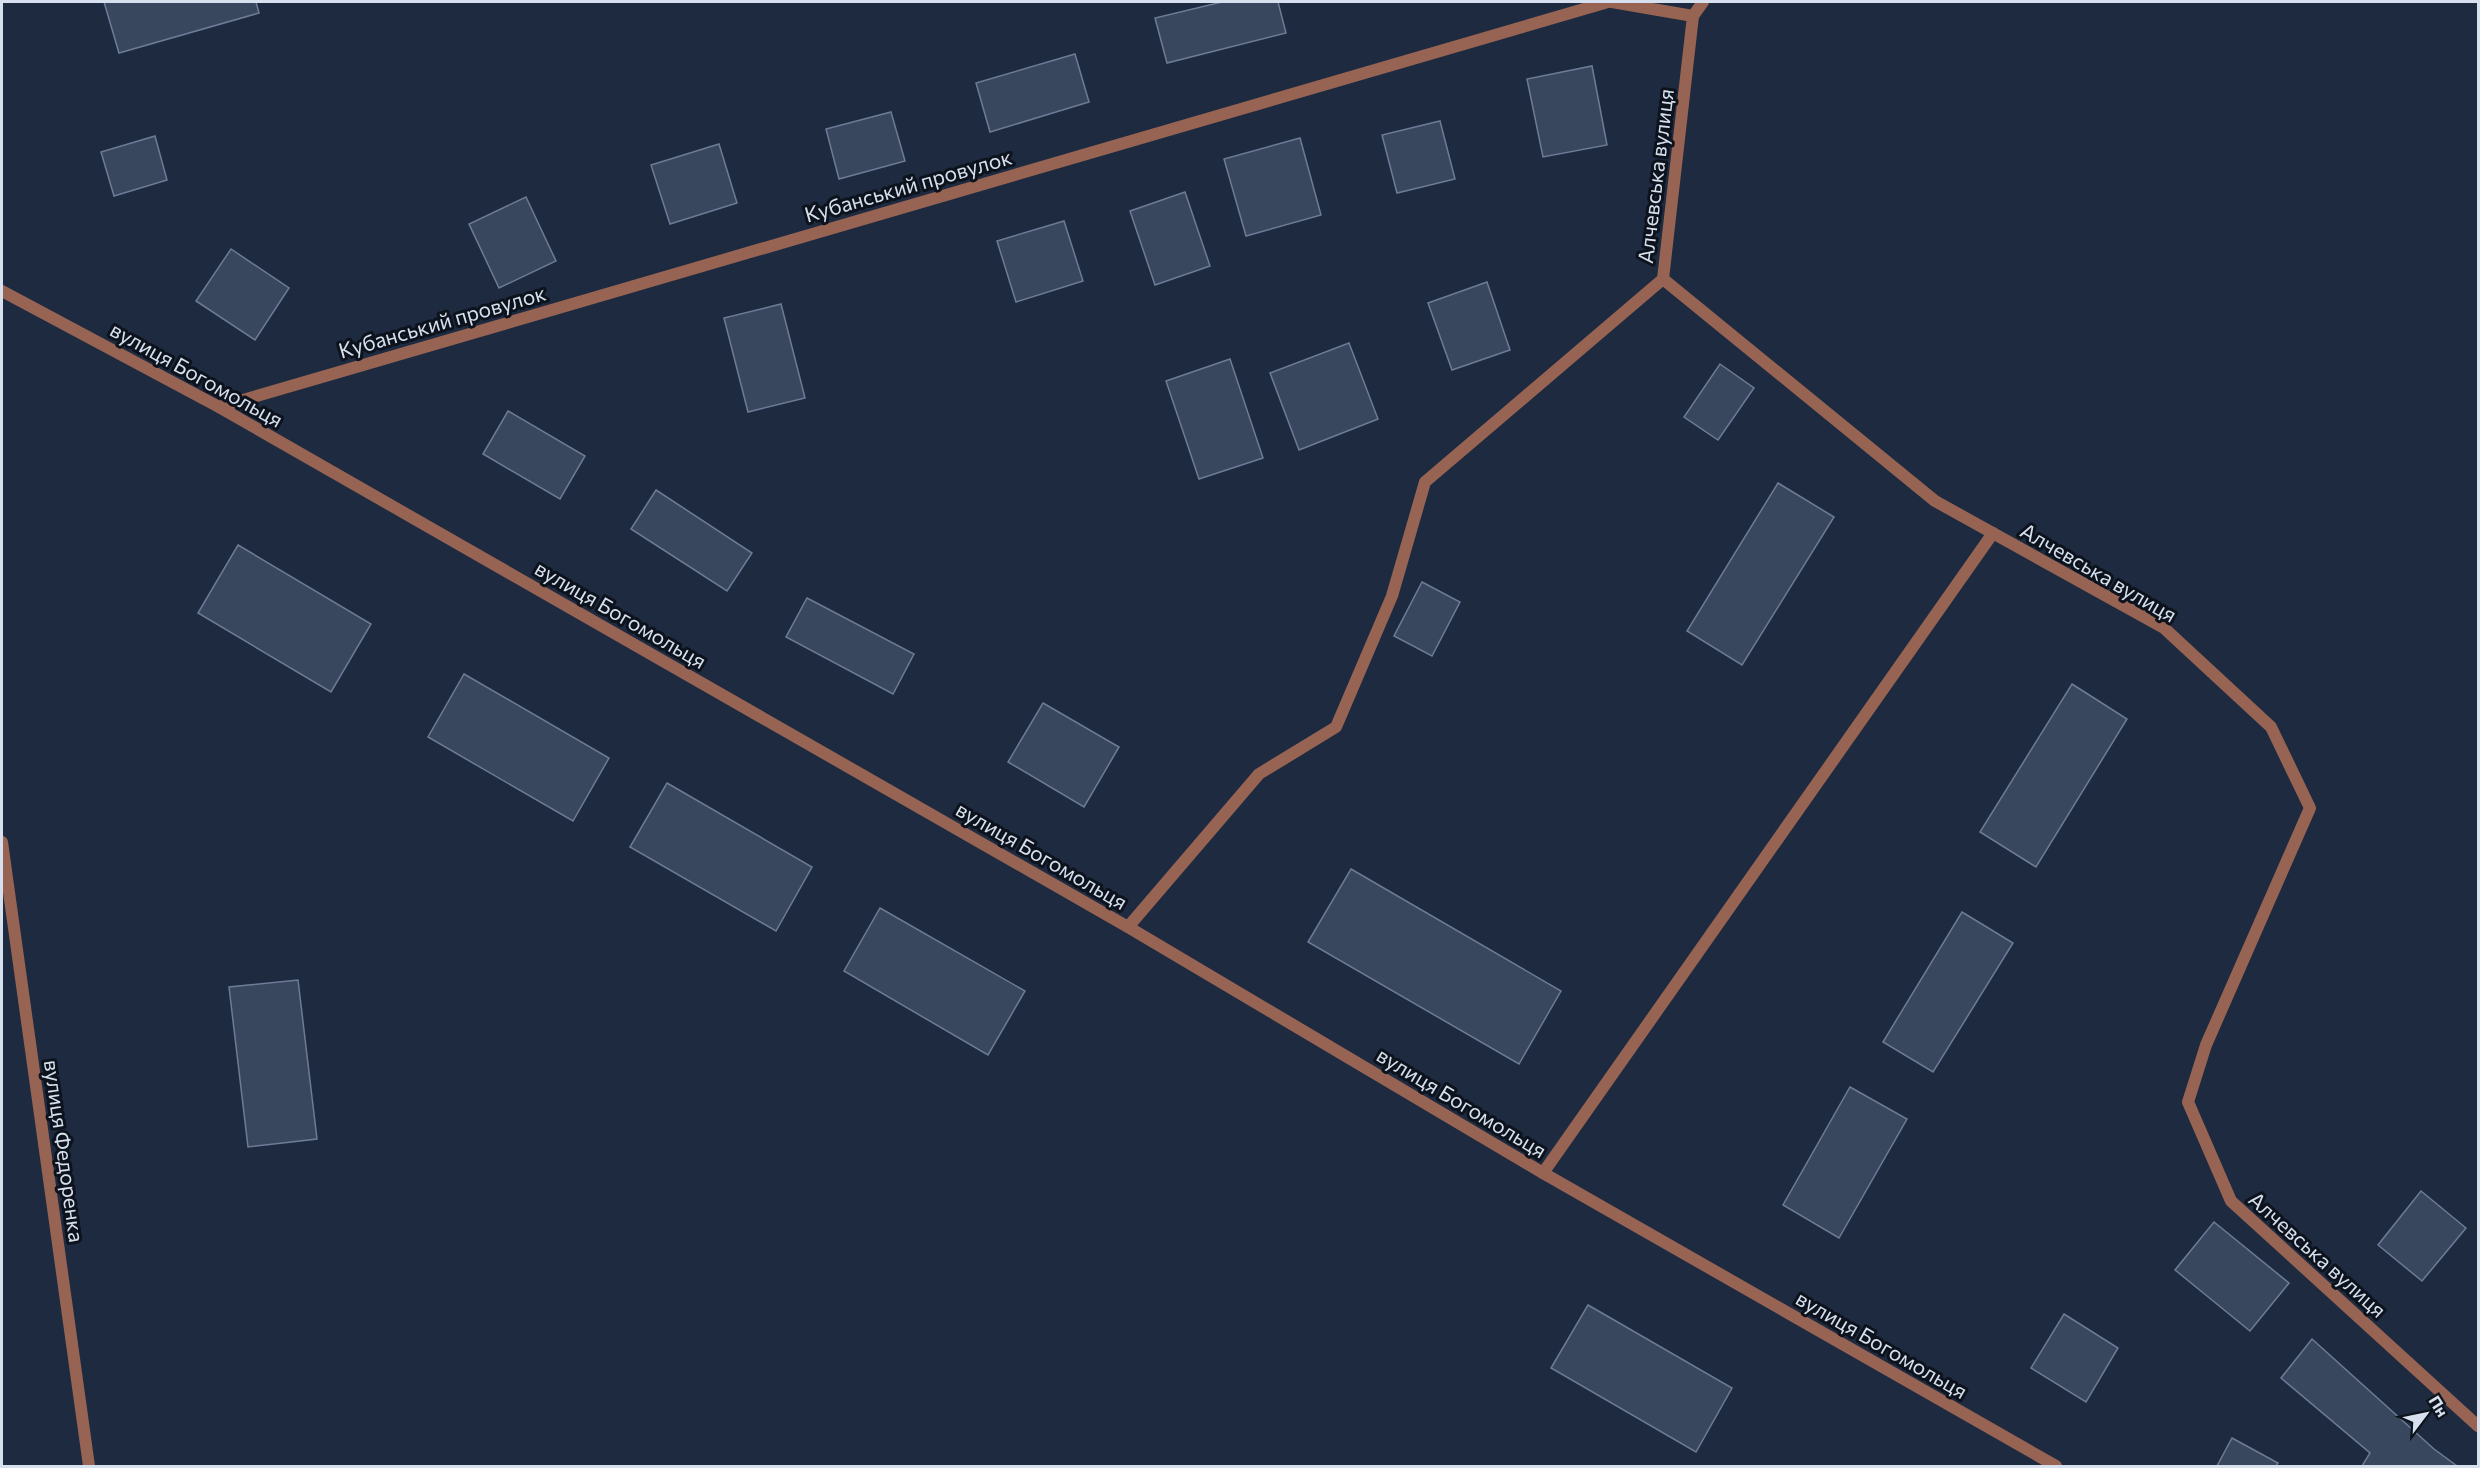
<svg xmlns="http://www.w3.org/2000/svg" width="2480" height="1468" font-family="Commissioner,sans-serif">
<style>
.building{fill:#39475e;stroke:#6d7c96;stroke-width:1.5}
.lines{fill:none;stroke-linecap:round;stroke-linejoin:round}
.service{stroke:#976453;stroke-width:12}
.minor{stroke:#976453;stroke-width:12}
.tertiary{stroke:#976453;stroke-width:12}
.labels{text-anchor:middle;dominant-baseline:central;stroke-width:6;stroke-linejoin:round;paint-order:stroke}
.street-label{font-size:21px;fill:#d7e0ee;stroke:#0d131d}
</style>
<rect width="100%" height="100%" fill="#1e2a40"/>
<g class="building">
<polygon points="104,2 256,2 259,13 119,53"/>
<polygon points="1222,2 1278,2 1286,33 1167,63 1155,18"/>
<polygon points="1075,54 1089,102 990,132 976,83"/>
<polygon points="1592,66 1607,145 1543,157 1527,79"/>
<polygon points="891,112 905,161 839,179 826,129"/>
<polygon points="1440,121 1455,179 1397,193 1382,135"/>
<polygon points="155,136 167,180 114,196 101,152"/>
<polygon points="1300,138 1321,215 1246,236 1224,159"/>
<polygon points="719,144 737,203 670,224 651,165"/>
<polygon points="1185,192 1210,266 1155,285 1130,211"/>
<polygon points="526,197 556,261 499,288 469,224"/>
<polygon points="1064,221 1083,281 1016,302 997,241"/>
<polygon points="231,249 289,288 255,340 196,301"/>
<polygon points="1487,282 1510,350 1452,370 1428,303"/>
<polygon points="781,304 805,398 748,412 724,318"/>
<polygon points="1349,343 1378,419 1299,450 1270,373"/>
<polygon points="1230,359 1263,458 1199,479 1166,381"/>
<polygon points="1720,364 1754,388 1718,440 1684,417"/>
<polygon points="508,411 585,456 560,499 483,454"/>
<polygon points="1778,483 1834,517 1742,665 1687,631"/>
<polygon points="656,490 752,553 727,591 631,529"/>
<polygon points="238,545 371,624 331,692 198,613"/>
<polygon points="1422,582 1460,602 1432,656 1394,636"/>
<polygon points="807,598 914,654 893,694 786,637"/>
<polygon points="464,674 609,758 573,821 428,737"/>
<polygon points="2072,684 2127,719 2036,867 1980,832"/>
<polygon points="1043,703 1119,747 1084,807 1008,762"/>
<polygon points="667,783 812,867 776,931 630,847"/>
<polygon points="1351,869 1561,991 1519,1064 1308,942"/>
<polygon points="880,908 1025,991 988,1055 844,971"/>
<polygon points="1962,912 2013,943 1933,1072 1883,1042"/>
<polygon points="298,980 317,1139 248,1147 229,987"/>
<polygon points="1850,1087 1907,1119 1839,1238 1783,1205"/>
<polygon points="2421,1191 2466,1228 2422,1281 2378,1245"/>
<polygon points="2214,1222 2289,1283 2250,1331 2175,1270"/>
<polygon points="1588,1305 1732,1388 1696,1452 1551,1368"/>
<polygon points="2064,1314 2118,1348 2086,1402 2031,1368"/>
<polygon points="2312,1339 2434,1449 2457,1466 2362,1466 2370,1453 2281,1378"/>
<polygon points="2232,1438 2278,1463 2276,1466 2217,1466"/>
</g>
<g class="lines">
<polyline class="service" points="1693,16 1703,2"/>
<g class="minor">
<polyline points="1612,2 1693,16 1663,279 1935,501 2164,628 2271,727 2310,808 2206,1045 2188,1102 2231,1201 2478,1426"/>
<polyline points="2,291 219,407 1128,927 1543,1173 2056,1466"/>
<polyline points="219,407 1608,2"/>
<polyline points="1128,927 1259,774 1336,727 1392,596 1425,482 1663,279"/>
<polyline points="1543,1173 1993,533"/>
</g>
<polyline class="tertiary" points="2,842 89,1466"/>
</g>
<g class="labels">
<g class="street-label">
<text transform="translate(1655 176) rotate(-83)">Алчевська вулиця</text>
<text transform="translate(908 185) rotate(-16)">Кубанський провулок</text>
<text transform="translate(442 321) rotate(-16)">Кубанський провулок</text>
<text transform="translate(197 374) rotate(29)">вулиця Богомольця</text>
<text transform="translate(2099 572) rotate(30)">Алчевська вулиця</text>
<text transform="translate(621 614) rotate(30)">вулиця Богомольця</text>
<text transform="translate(1042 855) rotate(30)">вулиця Богомольця</text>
<text transform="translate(1462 1102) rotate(31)">вулиця Богомольця</text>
<text transform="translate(65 1151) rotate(82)">вулиця Федоренка</text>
<text transform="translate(2318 1254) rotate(42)">Алчевська вулиця</text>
<text transform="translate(1882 1344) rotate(30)">вулиця Богомольця</text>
</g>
</g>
<rect width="2480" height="1468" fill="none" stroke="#d7e0ee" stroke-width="6"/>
<g transform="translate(2426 1414) rotate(58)" stroke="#0d131d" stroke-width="4.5" paint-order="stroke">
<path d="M0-4.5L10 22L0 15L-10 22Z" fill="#d7e0ee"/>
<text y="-9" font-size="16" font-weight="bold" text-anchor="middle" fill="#d7e0ee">Пн</text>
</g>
</svg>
